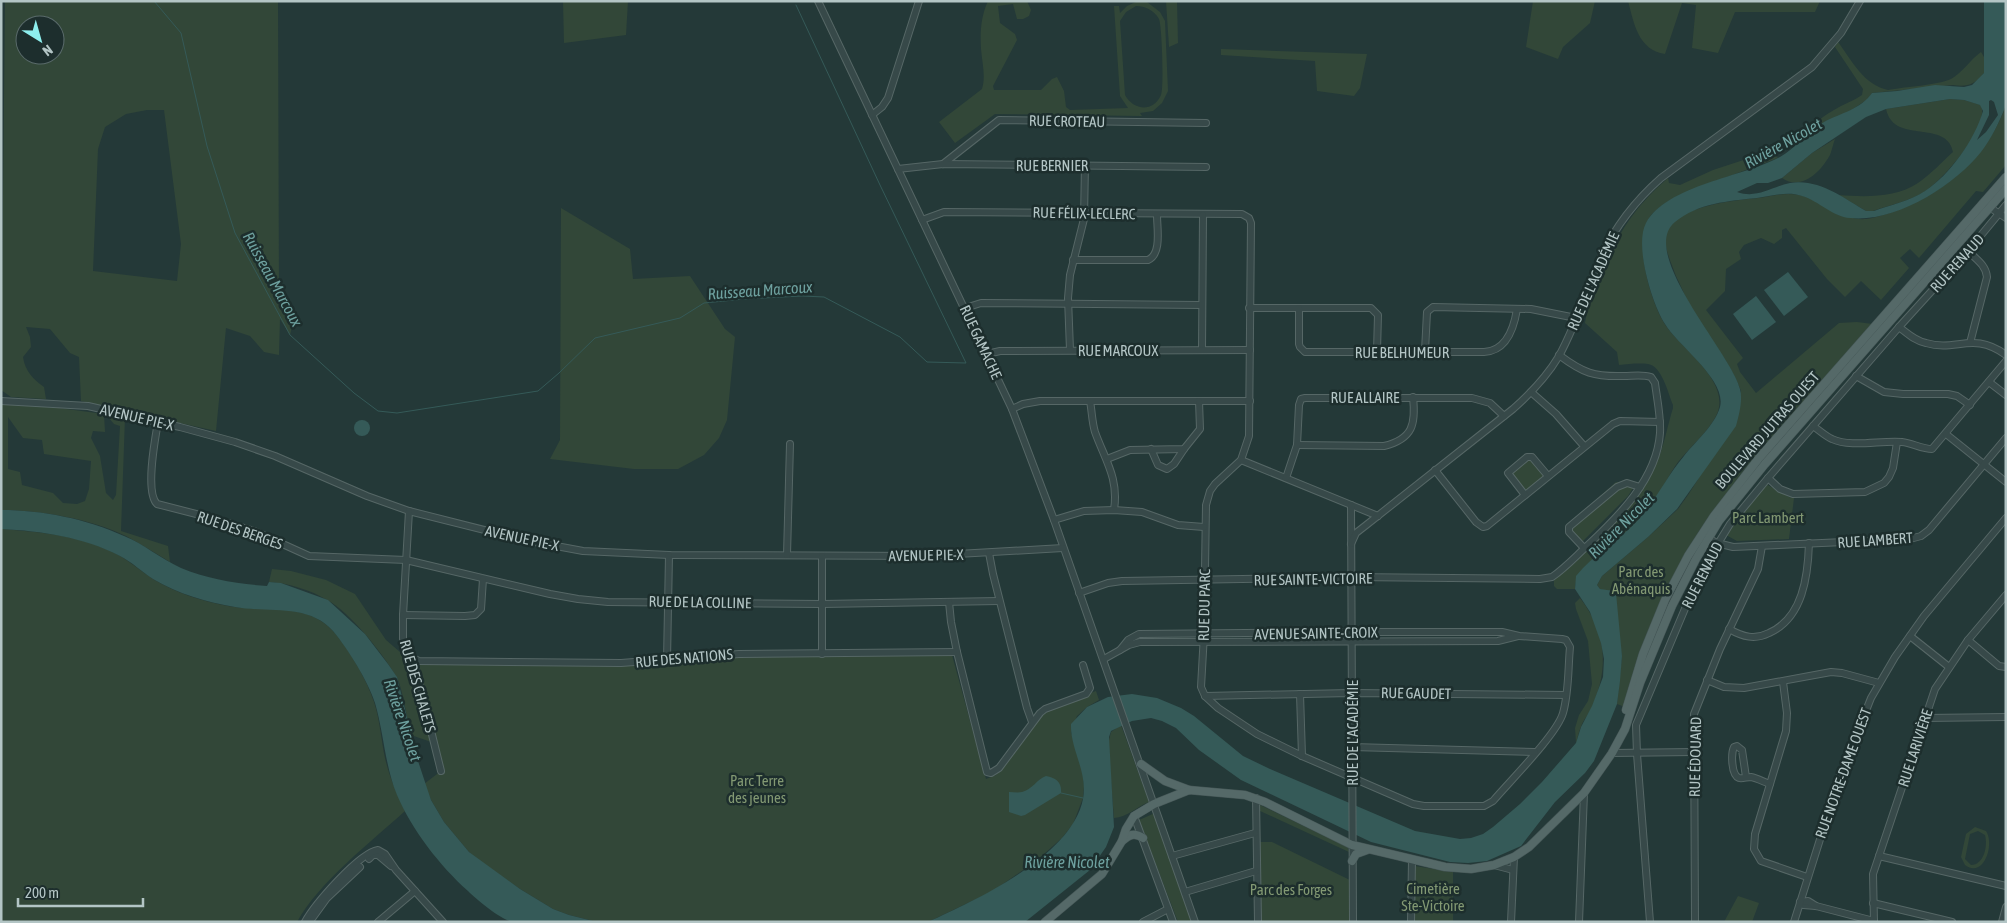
<svg xmlns="http://www.w3.org/2000/svg" width="2007" height="923" font-family="'Asap Condensed',sans-serif">
<style>
.green{fill:#324738;fill-rule:evenodd}
.water{fill:#355a58;fill-rule:evenodd}
.lines{fill:none;stroke-linecap:round;stroke-linejoin:round}
.stream{stroke:#355a58;stroke-width:1}
.minor-casing{stroke:#566766;stroke-width:8}
.major-casing{stroke:#455;stroke-width:9}
.minor{stroke:#374949;stroke-width:6}
.major{stroke:#556968;stroke-width:8}
.labels{text-anchor:middle;dominant-baseline:central;stroke-width:5;stroke-linejoin:round;paint-order:stroke}
.street-label{font-size:15px;fill:#b3c5c5;stroke:#1d2e2d}
.park-label{font-size:15px;fill:#839973;stroke:#1d2e2d}
.water-label{font-size:16px;font-style:italic;fill:#6ea19f;stroke:#1d2e2d}
</style>
<rect width="100%" height="100%" fill="#243938"/>
<g class="green">
<path d="M5 1H278L279 299 292 327 290 335 280 319 279 355 264 352 250 336 226 328 216 431 81 401 79 357 70 353 50 329 26 327 30 337 31 347 23 357C25 371 33 379 44 387L46 399 11 397 1 390ZM25 25H55V55H25ZM147 110H164L181 244 177 281 93 271 98 149 105 127 126 114Z"/>
<polygon points="563,1 628,1 626,35 564,43"/>
<path d="M988 1H1027L1031 10 1029 16 1023 19H1017L1013 4 998 6 1000 23 1015 34 1017 40 993 86 994 90H1041L1052 79 1057 77 1064 91 1066 107 1070 110 1128 108 1120 96 1114 6H1119L1120 13 1127 6 1138 1 1147 2 1160 12 1165 21 1168 91 1162 103 1153 111 1140 113 1142 116 995 114 955 143 939 122 982 89C986 76 982 62 981 49 980 32 981 16 988 1ZM1136 6C1145 6 1154 10 1159 19 1162 26 1164 88 1161 95 1153 113 1133 110 1125 95L1120 21 1126 12Z"/>
<polygon points="1166,1 1177,1 1178,43 1169,47"/>
<polygon points="1533,1 1595,1 1590,23 1563,47 1558,59 1526,47"/>
<path d="M1628 1H1820L1815 12H1735L1718 53 1692 48 1696 5 1682 3 1665 54C1638 50 1634 23 1628 1Z"/>
<path d="M1838 42C1852 61 1864 85 1888 90 1903 87 1939 85 1951 79 1963 72 1970 60 1981 52L1984 57V73C1975 85 1966 87 1953 85L1872 93 1868 99 1794 148C1803 132 1818 119 1834 110 1843 104 1854 101 1862 95L1863 89 1835 47Z"/>
<polygon points="1221,49 1367,54 1360,88 1354,96 1317,91 1315,61 1221,55"/>
<path d="M1950 99 1964 100 1981 105C1990 127 1942 181 1924 192 1909 201 1890 205 1873 211H1866L1839 195C1864 197 1896 198 1918 183 1931 174 1942 162 1953 152 1948 123 1905 139 1891 120 1889 118 1887 113 1886 109Z"/>
<path d="M2006 105V165L1983 192 1976 191 1919 258 1910 249 1900 258 1909 268 1881 300 1861 281 1845 297 1827 279 1786 228 1782 230V238L1774 244 1761 238 1744 245 1739 252 1741 259 1726 269 1725 291 1706 310 1743 358 1737 364 1740 372 1756 393 1839 323 1857 322 1873 324 1743 471 1699 531 1677 570 1625 707 1617 704 1622 656 1610 592 1600 589 1597 585 1602 576 1648 537 1678 509 1688 495 1697 481 1741 391C1730 362 1710 339 1694 313 1687 302 1682 288 1676 276 1672 265 1666 252 1665 240 1662 207 1737 200 1758 198 1772 196 1785 192 1799 195 1822 200 1841 221 1866 219 1876 218 1885 214 1895 211 1945 193 1988 156 2006 105Z"/>
<path d="M1835 139C1833 144 1832 150 1830 155 1820 173 1801 191 1782 178L1812 153Z"/>
<path d="M1771 151 1778 158C1756 166 1733 175 1711 183 1691 191 1670 197 1654 212 1630 234 1650 302 1666 326 1682 349 1733 383 1716 416 1708 432 1689 448 1678 462 1669 474 1663 489 1654 501 1643 516 1629 530 1615 542 1601 553 1575 569 1575 589H1557L1554 586V580C1593 543 1638 507 1659 457 1665 441 1668 424 1673 408V405C1668 393 1662 366 1648 364 1639 363 1628 364 1619 365L1617 352 1585 323C1587 310 1592 298 1597 286 1614 240 1630 211 1668 178L1669 183 1680 185 1713 170Z"/>
<polygon points="561,208 630,249 633,279 690,276 725,329 735,337 727,420 719,438 704,455 678,469 634,469 550,459 560,440"/>
<path d="M1 404 59 408 104 414 105 432 93 431 91 438 100 456 106 493 113 500 116 495 120 426 114 424 109 418 112 416 125 417 121 531 168 546 170 562C155 553 141 544 126 536 91 519 40 510 1 510ZM8 417 23 438 42 440 44 454 91 461 89 489 85 501 77 504 63 503 53 493 22 485 20 472 8 469Z"/>
<polygon points="1529,456 1548,476 1525,495 1509,475"/>
<polygon points="1616,482 1635,485 1628,496 1582,542 1569,528 1568,525"/>
<polygon points="1766,484 1789,497 1794,498 1789,539 1737,541 1726,535"/>
<path d="M1 529C42 532 86 536 122 557 133 564 142 572 153 579 176 593 202 601 228 606 261 612 306 602 332 630 348 647 367 680 374 702 380 720 381 740 385 758 389 776 397 794 405 811 371 842 319 882 297 922H1Z"/>
<path d="M272 569 291 571 326 580 355 594 386 640 414 664 663 662 737 655H952L986 779 996 775 1037 719 1040 711 1096 691 1099 700 1087 707 1077 716 1071 732 1083 770 1084 787 1083 798 1073 824 1062 838 1036 861 993 891 928 922H597L569 915 553 909 520 889 479 861 469 852 444 822 431 800 424 784 441 771 434 743 411 735C407 720 403 688 396 676 383 654 350 612 327 600 311 590 288 583 269 582Z"/>
<path d="M1580 598C1607 633 1609 668 1592 707 1589 714 1585 718 1582 724 1579 730 1578 737 1576 743L1575 728 1579 715 1588 701 1592 684 1588 641 1576 609 1575 603Z"/>
<path d="M1121 725 1149 802C1136 807 1128 817 1114 818L1108 744 1111 732Z"/>
<polygon points="1260,805 1348,847 1349,852 1260,811"/>
<polygon points="1155,813 1192,922 1178,922 1139,820"/>
<path d="M1975 827 1986 831C1995 844 1984 879 1965 865L1961 857 1966 834ZM1978 831 1985 835C1988 846 1984 865 1971 865L1965 859 1970 834Z"/>
<polygon points="1257,842 1272,842 1352,881 1351,922 1260,922"/>
<polygon points="1415,866 1453,872 1453,922 1411,922"/>
<polygon points="1738,896 1759,903 1752,922 1724,922"/>
</g>
<g class="water">
<path d="M1984 1H2005L2006 105C2000 121 1991 139 1981 152 1954 186 1895 223 1850 218 1833 217 1819 201 1802 196 1787 191 1773 196 1757 198 1729 201 1698 203 1675 222 1637 253 1732 354 1740 389 1743 400 1739 415 1736 426L1677 509 1648 537 1602 576 1597 585 1600 589 1614 591 1616 593 1622 656 1620 681 1617 704 1594 761 1585 773 1555 802 1521 846 1487 861 1468 863 1450 862 1371 842 1241 780 1199 750 1176 728 1162 721 1151 718 1132 721 1111 731 1109 737 1114 827 1106 847 1090 870 1025 922H928C976 900 1072 856 1083 799 1088 771 1070 750 1071 724L1087 707 1108 697 1132 694 1157 698 1181 708 1194 716 1243 756 1270 769 1415 831 1460 839 1471 838 1483 834 1493 827 1520 804 1542 782 1576 743 1581 727 1592 706 1603 677 1604 659 1601 643 1590 612 1575 589 1576 576C1593 554 1619 541 1638 520 1656 500 1667 476 1684 456 1695 442 1715 425 1720 407 1727 380 1678 346 1665 324 1652 304 1634 245 1646 223 1667 185 1743 177 1780 157 1796 148 1808 131 1824 122 1841 113 1861 109 1872 93L1897 91 1935 85 1964 87 1972 85 1984 73ZM1950 99 1964 100 1980 105 1983 111C1975 139 1950 175 1925 191 1910 201 1890 205 1874 211H1866C1844 198 1818 178 1790 183 1771 187 1757 199 1737 192L1757 183H1768L1782 178 1812 153 1866 117 1886 109ZM1991 100 1994 102 1998 115 1986 132 1977 140 1989 115V101Z"/>
<polygon points="1788,272 1808,297 1784,316 1764,290"/>
<polygon points="1756,296 1776,322 1752,340 1733,314"/>
<circle cx="362" cy="428" r="8"/>
<path d="M1 510C42 510 87 519 124 536 144 544 161 559 181 568 208 579 238 584 267 586L269 582 281 583 328 600 365 634 388 664 397 677 418 761 431 800 444 822 469 852 520 889 553 909 569 915 597 922C578 922 560 922 541 922 532 922 522 923 513 922 501 920 477 900 468 891 440 866 412 830 397 795 385 766 384 734 375 703 368 681 348 649 333 631 308 603 267 613 235 607 207 602 178 594 153 579 142 572 132 562 120 556 83 537 42 531 1 529Z"/>
<path d="M1046 776C1056 778 1062 782 1061 793L1025 815 1021 816 1009 812V792C1013 792 1018 793 1022 792 1032 790 1037 779 1046 776Z"/>
</g>
<g class="lines">
<g class="stream">
<polyline points="154,1 181,33 207,146 235,233 290,335 354,393 378,411 397,413 538,391 559,373 595,338 680,318 704,303 744,299 802,296 824,297 900,337 927,362 966,363 880,185 796,5"/>
<polyline points="1061,793 1083,798"/>
</g>
<g class="minor-casing">
<g id="minor">
<polyline points="818,1 1012,409 1054,520 1195,922"/>
<polyline points="872,115 882,107 888,98 919,1"/>
<polyline points="943,164 999,120 1206,123"/>
<polyline points="898,169 943,164 1206,167"/>
<polyline points="1986,205 2006,218"/>
<path d="M922 220 944 212 1242 214 1249 218 1251 223 1249 436 1241 460 1215 484 1210 491 1206 505 1204 634 1201 687 1205 696 1218 708 1257 734 1302 756 1413 804 1424 806H1484L1493 801C1510 781 1557 734 1563 713 1569 692 1568 668 1570 647L1566 640 1562 639 1519 636 1502 632H1351L1139 634 1128 640 1120 650"/>
<path d="M1968 251C1976 259 1986 265 1987 277L1970 343"/>
<path d="M1073 260H1148C1162 254 1157 228 1157 215"/>
<polyline points="965,308 981,303 1201,305"/>
<polyline points="1249,308 1371,308 1378,315 1377,351"/>
<path d="M1299 308V344L1300 347 1305 352H1484C1506 351 1514 328 1517 309"/>
<path d="M1899 327C1907 333 1915 341 1926 343 1957 352 1973 331 2006 355"/>
<polyline points="1070,350 1068,298 1070,275 1084,219 1085,164"/>
<polyline points="1202,350 1203,215"/>
<polyline points="1425,351 1427,312 1433,307 1531,309 1576,318"/>
<polyline points="987,354 1000,351 1250,350"/>
<polyline points="1856,376 1884,392 1903,394 1948,394 1957,396 1970,405"/>
<polyline points="1989,382 2006,395"/>
<polyline points="1531,392 1556,414 1584,446"/>
<polyline points="1,401 88,406 180,427 235,442 275,456 367,496 409,511 524,540 583,551 669,555 923,556 1063,548"/>
<path d="M1090 401C1092 412 1092 422 1095 432 1105 460 1119 478 1114 510"/>
<polyline points="1012,409 1023,404 1040,401 1250,401"/>
<path d="M158 422C155 439 145 492 157 504L212 518 254 531 309 556 406 560 550 594 578 599 608 602 822 604 999 601"/>
<path d="M1813 426C1819 430 1825 436 1832 439 1851 448 1881 440 1902 442 1912 443 1922 449 1932 449L2006 361"/>
<polyline points="1946,434 2006,482"/>
<path d="M1297 445 1384 446C1413 439 1416 424 1413 397"/>
<polyline points="1151,449 1158,465 1167,469 1174,464 1184,449"/>
<polyline points="1107,459 1130,450 1184,449 1200,429 1199,401"/>
<polyline points="1241,460 1378,516"/>
<polyline points="1435,470 1476,522 1483,527 1487,526 1613,424 1620,421 1660,422"/>
<polyline points="1286,478 1297,445 1299,405 1301,399 1305,398 1472,398 1490,403 1504,416"/>
<polyline points="1768,478 1780,489 1793,494 1865,492 1884,483 1889,477 1893,468 1897,442"/>
<polyline points="1525,495 1508,473 1527,457 1532,457 1548,476"/>
<polyline points="1351,505 1353,922"/>
<polyline points="409,511 403,615 403,639 406,649 413,658 441,771"/>
<polyline points="1054,520 1084,511 1114,510 1142,512 1178,525 1204,527"/>
<polyline points="1704,536 1717,543 1733,547 1910,539 1921,536 1929,530 2006,438"/>
<path d="M1351 544 1356 533 1365 526 1513 409C1530 394 1547 376 1559 356 1576 325 1587 290 1601 257 1615 227 1636 200 1661 178L1812 67 1841 33 1860 1"/>
<polyline points="1584,548 1569,532 1569,527 1617,487 1627,483 1640,487"/>
<polyline points="989,553 993,574 1027,708 1032,722"/>
<polyline points="787,555 790,444"/>
<polyline points="822,556 822,654"/>
<path d="M1079 593 1108 583 1122 581 1351 577 1540 579 1552 577C1565 568 1576 556 1587 546 1618 517 1657 479 1660 433 1661 417 1657 399 1655 383L1651 377C1642 374 1632 376 1624 376 1594 377 1583 373 1559 355"/>
<polyline points="949,602 951,622 957,652 987,772 991,773 999,768 1040,713 1045,709 1086,694 1090,688 1083,665"/>
<polyline points="403,615 465,616 475,615 481,609 483,579"/>
<path d="M1729 629C1743 637 1755 640 1769 633 1803 618 1808 576 1809 543"/>
<polyline points="1910,636 1949,667"/>
<polyline points="1968,640 1999,666 2006,667"/>
<polyline points="413,658 419,661 621,663 739,654 957,652"/>
<polyline points="1104,659 1129,645 1140,642 1498,641 1518,636"/>
<polyline points="667,660 669,555"/>
<polyline points="1707,680 1724,687 1744,688 1831,672 1842,673 1879,683"/>
<polyline points="1783,682 1787,713 1786,731 1755,834 1754,849 1761,861 1807,877"/>
<polyline points="1300,694 1302,756"/>
<polyline points="1205,696 1351,693 1566,695"/>
<polyline points="1925,718 2006,717"/>
<polyline points="1352,747 1535,752"/>
<polyline points="1612,753 1693,752"/>
<path d="M1746 777 1742 750 1737 746 1734 747C1731 753 1731 775 1739 778 1742 779 1747 777 1751 777 1757 778 1764 782 1770 784"/>
<polyline points="1256,798 1258,922"/>
<polyline points="1134,816 1173,922"/>
<polyline points="1172,856 1255,833"/>
<polyline points="1879,856 2006,886"/>
<polyline points="369,859 373,855 378,855 391,866"/>
<polyline points="1494,865 1513,870"/>
<polyline points="1185,892 1256,871"/>
<polyline points="1800,902 1803,905 1816,906 1874,921"/>
<polyline points="1800,902 1808,901 1816,906"/>
<polyline points="1873,903 1952,922"/>
<polyline points="311,920 327,898 360,867"/>
<path d="M305 922C315 904 359 853 378 850L385 854 396 870 443 922"/>
<polyline points="378,922 415,891"/>
<polyline points="1143,922 1168,909"/>
<polyline points="1411,922 1412,860"/>
<polyline points="1511,922 1514,857"/>
<polyline points="1579,922 1584,793"/>
<polyline points="1650,922 1637,754 1636,725 1700,573 1730,524 1768,478 1899,327 1968,251 2006,205"/>
<polyline points="1695,922 1694,714 1720,649 1758,569 1762,546"/>
<polyline points="1794,922 1839,779 1871,698 1895,657 1924,616 2006,518"/>
<polyline points="1874,922 1873,874 1935,689 1968,640 2006,595"/>
<polyline points="2002,922 2006,907"/>
</g>
</g>
<g class="major-casing">
<g id="major">
<polyline points="1626,710 1643,654 1665,600 1688,556 1714,516 1759,458 2006,177"/>
<polyline points="1141,764 1165,781 1189,790"/>
<path d="M1122 841C1129 835 1134 832 1143 838"/>
<polyline points="1352,861 1356,854 1367,850"/>
<polyline points="1045,922 1102,874 1122,841 1126,829 1134,816 1154,804 1189,790 1245,795 1265,802 1352,845 1445,867 1471,869 1494,865 1514,857 1529,847 1584,793 1612,753 1625,729 1640,683 1672,606 1696,559 1719,521 1765,464 2006,189"/>
</g>
</g>
<use href="#minor" class="minor"/>
<use href="#major" class="major"/>
</g>
<g class="labels">
<g class="street-label">
<text transform="translate(1067 121) rotate(1)">RUE CROTEAU</text>
<text x="1052" y="165">RUE BERNIER</text>
<text transform="translate(1084 213) rotate(1)">RUE FÉLIX-LECLERC</text>
<text transform="translate(1957 263) rotate(-48)">RUE RENAUD</text>
<text transform="translate(1593 281) rotate(-66)">RUE DE L'ACADÉMIE</text>
<text transform="translate(981 342) rotate(65)">RUE GAMACHE</text>
<text x="1118" y="350">RUE MARCOUX</text>
<text x="1402" y="352">RUE BELHUMEUR</text>
<text x="1365" y="397">RUE ALLAIRE</text>
<text transform="translate(137 417) rotate(13)">AVENUE PIE-X</text>
<text transform="translate(1767 430) rotate(-49)">BOULEVARD JUTRAS OUEST</text>
<text transform="translate(240 530) rotate(19)">RUE DES BERGES</text>
<text transform="translate(522 538) rotate(12)">AVENUE PIE-X</text>
<text transform="translate(1875 540) rotate(-4)">RUE LAMBERT</text>
<text transform="translate(926 555) rotate(-1)">AVENUE PIE-X</text>
<text transform="translate(1702 575) rotate(-63)">RUE RENAUD</text>
<text transform="translate(1313 579) rotate(-1)">RUE SAINTE-VICTOIRE</text>
<text transform="translate(700 602) rotate(1)">RUE DE LA COLLINE</text>
<text transform="translate(1204 605) rotate(-89)">RUE DU PARC</text>
<text transform="translate(1316 633) rotate(-1)">AVENUE SAINTE-CROIX</text>
<text transform="translate(684 658) rotate(-5)">RUE DES NATIONS</text>
<text transform="translate(418 686) rotate(74)">RUE DES CHALETS</text>
<text transform="translate(1416 693) rotate(1)">RUE GAUDET</text>
<text transform="translate(1352 733) rotate(-90)">RUE DE L'ACADÉMIE</text>
<text transform="translate(1915 748) rotate(-72)">RUE LARIVIÈRE</text>
<text transform="translate(1695 757) rotate(-89)">RUE ÉDOUARD</text>
<text transform="translate(1843 773) rotate(-70)">RUE NOTRE-DAME OUEST</text>
</g>
<g class="park-label">
<text x="1768" y="517">Parc Lambert</text>
<text x="1641" y="571">Parc des<tspan x="1641" dy="17">Abénaquis</tspan></text>
<text x="757" y="780">Parc Terre<tspan x="757" dy="17">des jeunes</tspan></text>
<text x="1433" y="888">Cimetière<tspan x="1433" dy="17">Ste-Victoire</tspan></text>
<text x="1291" y="889">Parc des Forges</text>
</g>
<g class="water-label">
<text transform="translate(1783 143) rotate(-29)">Rivière Nicolet</text>
<text transform="translate(273 279) rotate(61)">Ruisseau Marcoux</text>
<text transform="translate(760 290) rotate(-4)">Ruisseau Marcoux</text>
<text transform="translate(1621 525) rotate(-45)">Rivière Nicolet</text>
<text transform="translate(403 720) rotate(71)">Rivière Nicolet</text>
<text x="1067" y="862">Rivière Nicolet</text>
</g>
</g>
<rect width="2007" height="923" fill="none" stroke="#b3c5c5" stroke-width="5"/>
<g transform="translate(40 40) rotate(143)"><circle r="24" fill="#1d2e2d" stroke="#596a6a"/>
<path d="M0-4L9 19L0 12L-9 19Z" fill="#8eefee"/>
<text y="-8" font-size="14" font-weight="bold" text-anchor="middle" fill="#b3c5c5">N</text>
</g>
<path d="M18 898v8h125v-8" fill="none" stroke="#b3c5c5" stroke-width="2.5"/>
<text x="25" y="898" font-size="15" fill="#b3c5c5" stroke="#1d2e2d" stroke-width="4" paint-order="stroke">200 m</text>
</svg>
